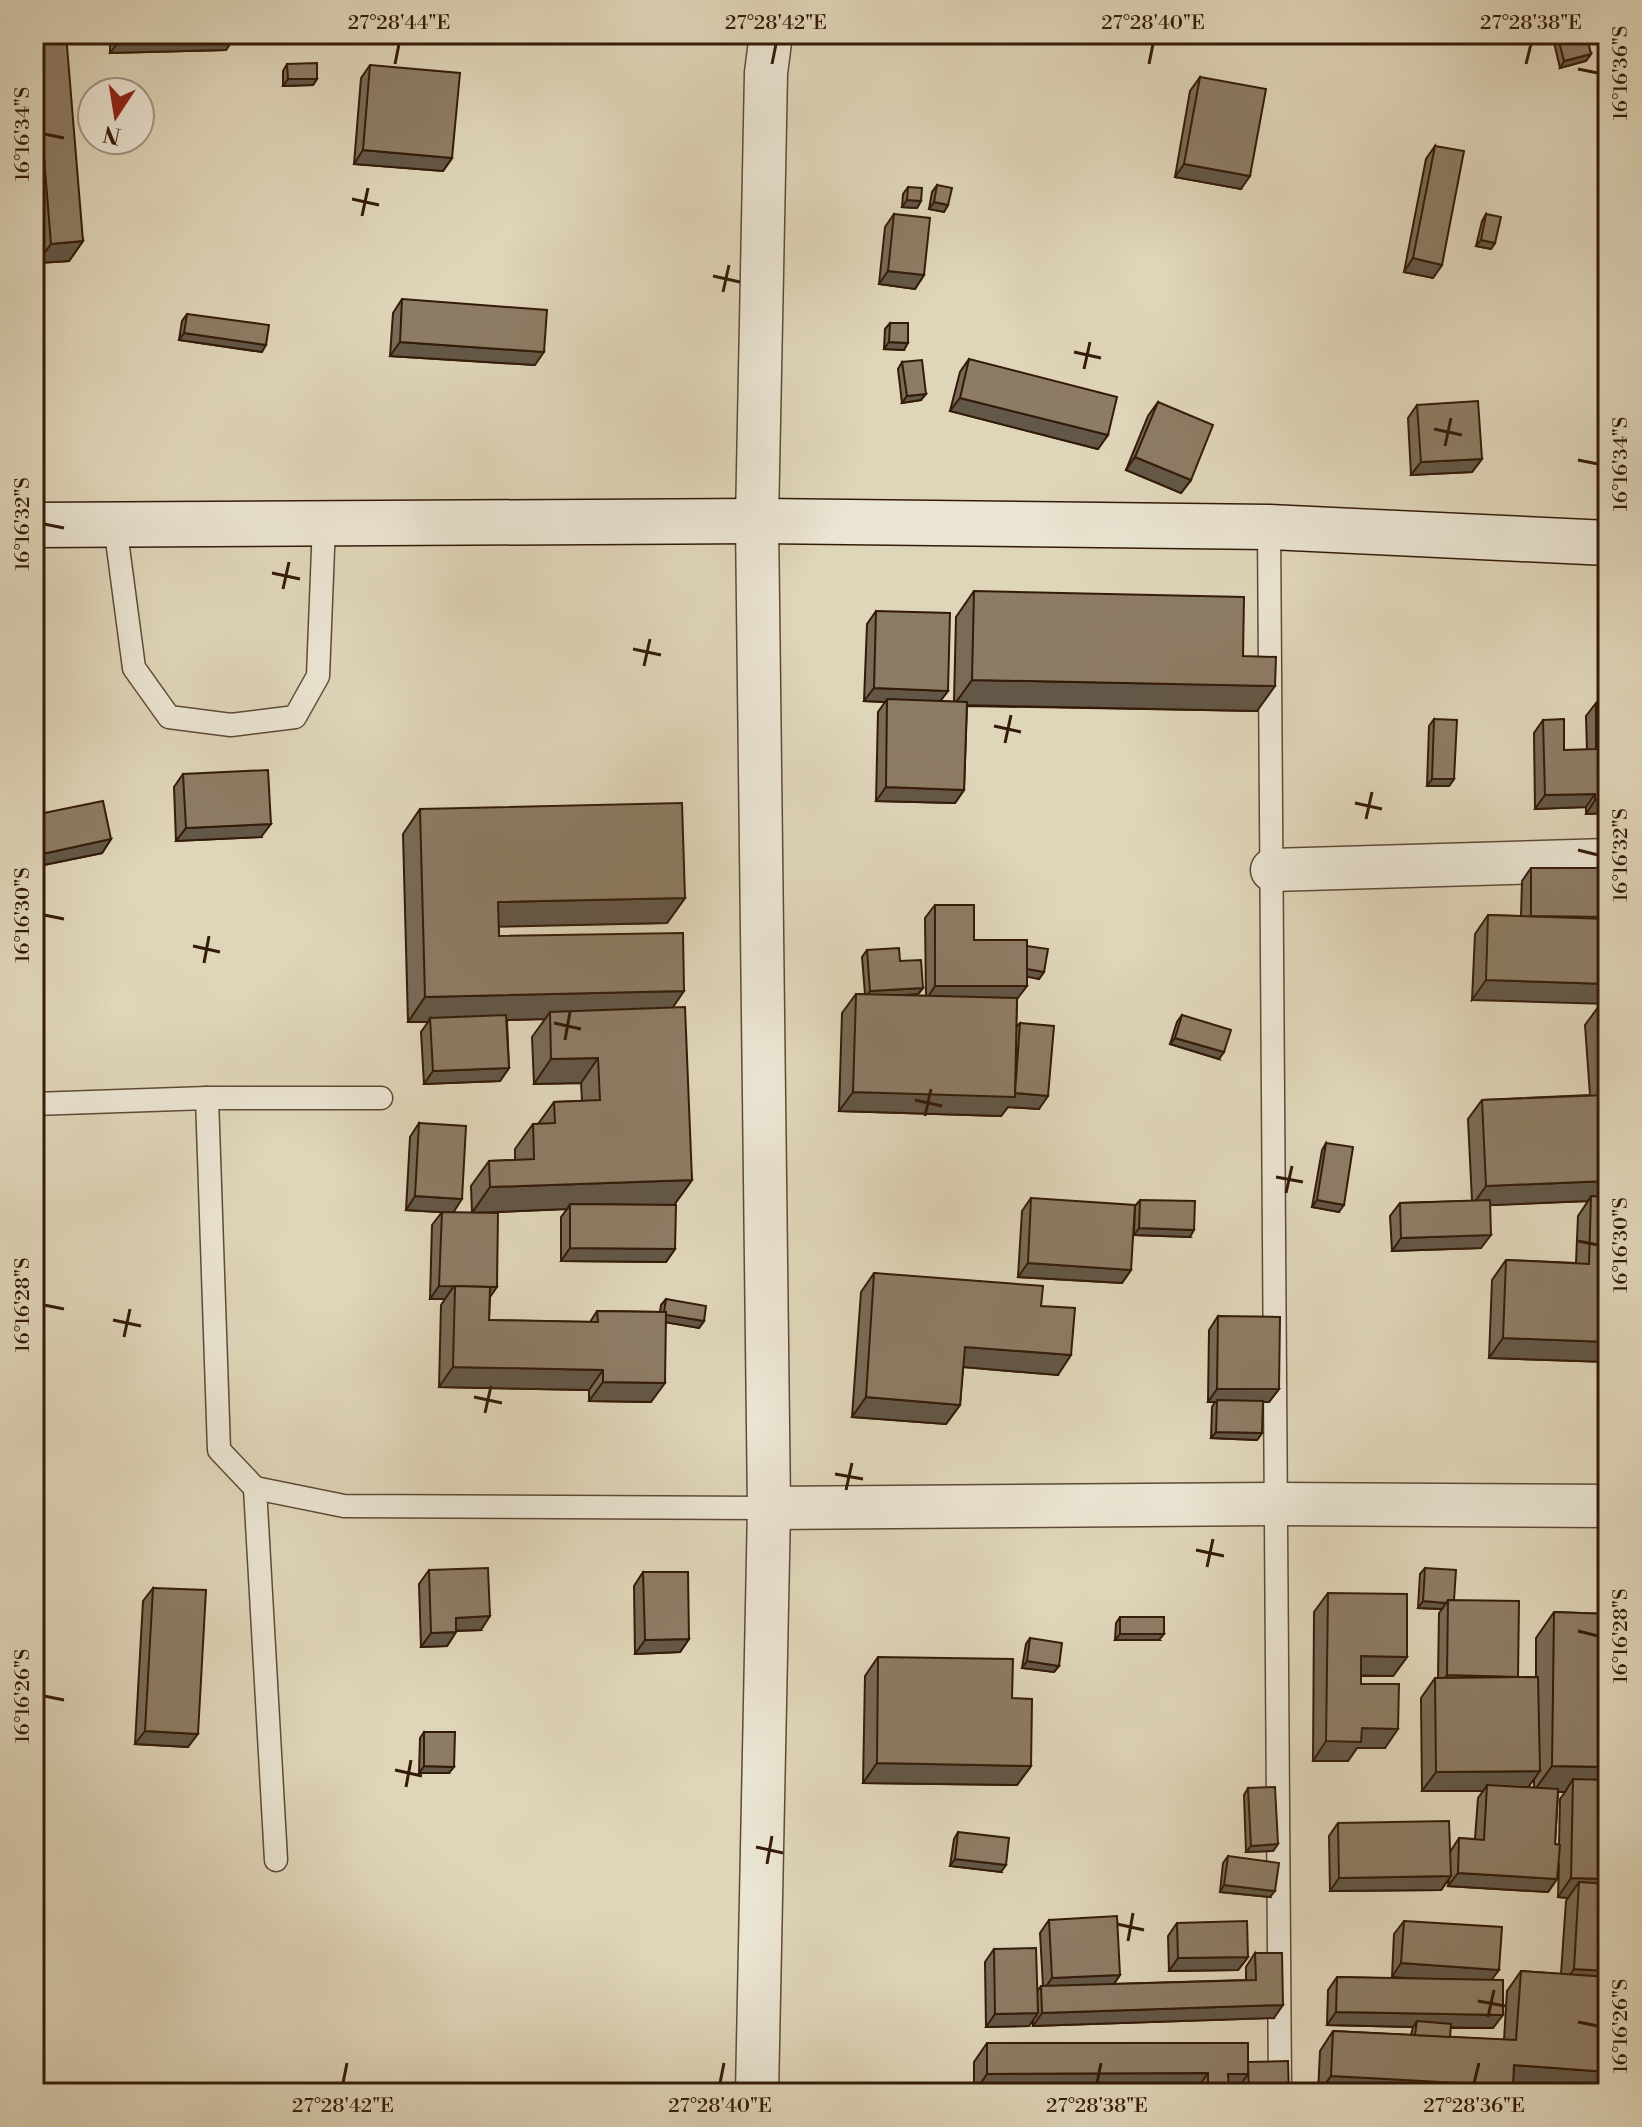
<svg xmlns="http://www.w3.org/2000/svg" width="1642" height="2127" font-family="'Libre Bodoni',serif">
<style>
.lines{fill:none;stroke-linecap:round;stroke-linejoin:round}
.lane-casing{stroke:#5f4a35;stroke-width:25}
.street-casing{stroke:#5f4a35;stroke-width:45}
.secondary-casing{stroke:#341b09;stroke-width:47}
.lane{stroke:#eae4d2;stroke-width:22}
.street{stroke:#eae4d2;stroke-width:42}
.secondary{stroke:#eae4d2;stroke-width:44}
.wall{fill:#796b57;stroke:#341b09;stroke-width:2;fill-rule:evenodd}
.shaded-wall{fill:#635747;stroke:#341b09;stroke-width:2}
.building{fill:#8d7c65;stroke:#341b09;stroke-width:2}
.ticks{fill:none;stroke:#341b09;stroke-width:3}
.neatline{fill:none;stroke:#341b09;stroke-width:3}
.ticks-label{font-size:20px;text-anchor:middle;fill:#341b09}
</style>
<rect width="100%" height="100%" fill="#dfd5b9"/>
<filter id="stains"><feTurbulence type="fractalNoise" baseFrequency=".0025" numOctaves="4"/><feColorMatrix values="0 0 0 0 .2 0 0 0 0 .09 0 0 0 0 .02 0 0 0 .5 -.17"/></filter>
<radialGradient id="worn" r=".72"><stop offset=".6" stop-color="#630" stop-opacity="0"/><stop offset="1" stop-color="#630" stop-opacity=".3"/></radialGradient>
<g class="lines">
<g class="lane-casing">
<g id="lane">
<polyline points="115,525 134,668 169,717 231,725 295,717 318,676 324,524"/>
<polyline points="1269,527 1280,2093"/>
<polyline points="207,1098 219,1450 255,1488 344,1506 769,1508"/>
<polyline points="34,1104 207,1098 381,1098"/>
<polyline points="255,1488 276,1860"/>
</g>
</g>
<g class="street-casing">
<g id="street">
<polyline points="1272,870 1608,860"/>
<polyline points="769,1508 1276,1504 1608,1506"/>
<polyline points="757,2093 769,1508 757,521 766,73 771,34"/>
</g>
</g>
<g class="secondary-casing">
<polyline id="secondary" points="34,525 757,521 1269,527 1608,543"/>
</g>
<use href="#lane" class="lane"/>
<use href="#street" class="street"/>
<use href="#secondary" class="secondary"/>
</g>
<g class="wall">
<polygon points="34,34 83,241 69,261 37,263 34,222"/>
<polygon points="110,34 235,34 226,50 110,53"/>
<polygon points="1552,34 1586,34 1591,54 1586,61 1560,68"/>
<polygon points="287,64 317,79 313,85 283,86 283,71"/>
<polygon points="370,65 452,158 443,171 354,164 361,78"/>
<polygon points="1200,77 1241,189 1175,177 1190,91"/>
<polygon points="1435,146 1442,265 1433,278 1404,272 1426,159"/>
<polygon points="937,185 948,205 944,212 929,209 932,192"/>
<polygon points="908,187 921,201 917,208 902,207 903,194"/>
<polygon points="894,214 924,275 915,289 879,284 885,227"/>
<polygon points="1486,214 1495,243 1491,249 1476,246 1482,221"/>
<polygon points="402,299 535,365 390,356 393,313"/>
<polygon points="187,314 262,352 179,340 182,321"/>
<polygon points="890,323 904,350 884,349 885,329"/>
<polygon points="969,359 1098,449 950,411 960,372"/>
<polygon points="902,362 921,400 902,403 898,369"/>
<polygon points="1158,402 1191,480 1181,493 1126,470 1148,416"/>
<polygon points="1417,405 1482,459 1472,472 1411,475 1408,418"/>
<polygon points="974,591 1243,656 1257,711 967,706 964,790 955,803 876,801 878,712 885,702 864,701 867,624 876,611 948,691 940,701 954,702 956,617"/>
<polygon points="1596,703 1608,813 1586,814 1586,807 1535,809 1534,733 1543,720 1564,750 1587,750 1586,716"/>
<polygon points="1434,719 1454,779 1449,786 1427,786 1429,726"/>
<polygon points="183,774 261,837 176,841 174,787"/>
<polygon points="420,809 685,898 667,923 499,926 499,936 673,1008 692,1180 674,1205 675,1249 666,1262 561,1261 561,1217 567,1209 472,1213 471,1186 489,1161 515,1160 515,1149 533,1124 538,1124 554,1102 582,1101 581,1083 534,1084 532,1037 545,1019 507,1020 509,1068 500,1081 424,1084 421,1032 428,1022 408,1022 403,834"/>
<polygon points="34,815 111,839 102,853 34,867"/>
<polygon points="1531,868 1608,868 1472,1000 1475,934 1488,915 1521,916 1522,881"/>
<polygon points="935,905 974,940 1027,946 1044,972 1039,979 1027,976 1017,999 1016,1027 1020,1023 1039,1109 1008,1107 1001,1116 839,1111 842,1013 856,994 865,994 862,957 867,950 900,961 923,988 918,994 906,995 926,996 925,918"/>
<polygon points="1608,1005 1608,1362 1489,1358 1492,1280 1506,1260 1576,1263 1578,1216 1588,1201 1490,1205 1481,1248 1392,1251 1390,1216 1400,1203 1472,1201 1468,1119 1482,1100 1590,1095 1585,1025 1599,1006"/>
<polygon points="1182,1015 1219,1059 1170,1044 1177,1022"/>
<polygon points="419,1123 453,1212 490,1297 489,1320 590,1322 597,1311 660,1312 661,1305 666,1299 704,1321 699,1328 666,1322 651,1402 589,1401 589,1390 439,1387 441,1305 445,1299 430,1299 432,1225 442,1212 406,1210 410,1137"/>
<polygon points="1326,1143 1339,1212 1312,1207 1322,1150"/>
<polygon points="1031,1198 1131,1270 1122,1283 1018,1277 1022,1211"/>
<polygon points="1140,1200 1190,1237 1134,1235 1135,1206"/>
<polygon points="874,1273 1041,1306 1058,1375 963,1367 960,1405 946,1424 852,1417 861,1292"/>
<polygon points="1218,1316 1279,1389 1269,1402 1263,1402 1262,1433 1257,1440 1211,1438 1212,1407 1215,1402 1208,1402 1209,1330"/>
<path d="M1425 1568 1454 1600 1517 1677H1536V1638L1554 1612 1608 1614V2093L1513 2086 1508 2093H1318L1320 2051 1333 2031 1411 2035 1413 2027 1327 2025 1328 1990 1337 1977 1421 1979 1392 1977 1394 1934 1404 1921 1492 1980 1493 2028H1450V2037L1504 2040 1507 1991 1521 1971 1561 1974 1566 1901 1568 1898 1558 1897 1559 1863 1557 1879 1548 1892 1448 1886 1449 1879 1441 1890 1330 1891 1329 1836 1338 1823 1450 1852 1459 1838 1475 1839 1478 1798 1483 1791H1422L1421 1698 1435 1678H1438L1439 1613 1442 1609 1418 1608 1420 1574ZM1534 1779V1788L1528 1787ZM1558 1792H1565L1560 1799 1559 1845 1555 1844Z"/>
<polygon points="429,1570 481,1630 456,1631 456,1632 447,1646 421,1647 419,1584"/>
<polygon points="643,1572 689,1639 680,1652 635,1654 634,1586"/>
<polygon points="153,1588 188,1747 135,1744 143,1601"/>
<polygon points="1328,1593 1407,1657 1393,1676 1361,1676 1361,1684 1385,1748 1357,1748 1348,1761 1313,1761 1314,1612"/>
<polygon points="1120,1617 1159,1640 1115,1640 1116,1623"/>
<polygon points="1030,1638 1059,1666 1054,1672 1022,1668 1026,1644"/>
<polygon points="878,1657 1012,1698 1031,1766 1017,1785 863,1783 865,1676"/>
<polygon points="424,1732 449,1773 419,1773 420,1738"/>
<polygon points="1248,1788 1278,1844 1273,1851 1246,1852 1244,1795"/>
<polygon points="958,1832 1001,1872 950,1866 954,1839"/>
<polygon points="1228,1856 1270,1897 1220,1892 1223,1863"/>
<polygon points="1049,1920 1120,1975 1114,1984 1246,1980 1246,1967 1255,1953 1274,2018 1033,2026 1033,2021 1029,2026 986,2027 985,1962 994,1949 1037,1991 1041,1986 1043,1986 1040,1933"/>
<polygon points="1177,1923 1248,1957 1238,1970 1169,1971 1168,1936"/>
<polygon points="987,2043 1248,2062 1289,2093 1239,2093 1239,2087 1235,2093 974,2093 974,2062"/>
</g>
<g class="shaded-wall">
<polygon points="235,37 226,50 110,53 120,40"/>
<polygon points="1591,54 1586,61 1560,68 1564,61"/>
<polygon points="288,79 317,79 313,85 283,86"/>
<polygon points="363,150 452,158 443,171 354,164"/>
<polygon points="1184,164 1250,176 1241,189 1175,177"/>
<polygon points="907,200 921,201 917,208 902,207"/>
<polygon points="934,202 948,205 944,212 929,209"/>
<polygon points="1481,240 1495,243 1491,249 1476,246"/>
<polygon points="83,241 69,261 37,263 51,244"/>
<polygon points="1413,258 1442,265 1433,278 1404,272"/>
<polygon points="888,271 924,275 915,289 879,284"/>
<polygon points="184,333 266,345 262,352 179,340"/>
<polygon points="400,342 544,352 535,365 390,356"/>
<polygon points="889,342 908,343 904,350 884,349"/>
<polygon points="926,394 921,400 902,403 907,396"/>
<polygon points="960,398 1108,435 1098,449 950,411"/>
<polygon points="1135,457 1191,480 1181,493 1126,470"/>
<polygon points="1482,459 1472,472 1411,475 1421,462"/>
<polygon points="972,680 1275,686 1257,711 954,705"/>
<polygon points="874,688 948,691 938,704 887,699 885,702 864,701"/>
<polygon points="1432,779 1454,779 1449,786 1427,786"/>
<polygon points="886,787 964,790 955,803 876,801"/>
<polygon points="1595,794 1586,807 1535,809 1545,795"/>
<polygon points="1595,800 1608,800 1608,813 1586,814"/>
<polygon points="271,824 261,837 176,841 186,828"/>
<polygon points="111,839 102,853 34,867 34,865 42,854"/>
<polygon points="685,898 667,923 481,927 498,902"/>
<polygon points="1023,968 1044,972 1039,979 1018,975"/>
<polygon points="1486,980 1608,984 1608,1004 1472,1000"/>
<polygon points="935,986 1027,986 1017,999 926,1000"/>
<polygon points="923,988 918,994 865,998 870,991"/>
<polygon points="684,991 667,1016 550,1012 545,1019 431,1022 430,1018 428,1022 408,1022 425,997"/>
<polygon points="1175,1038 1224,1052 1219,1059 1170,1044"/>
<polygon points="598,1058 581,1083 534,1084 551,1059"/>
<polygon points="509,1068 500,1081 424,1084 433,1071"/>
<polygon points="853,1092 1014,1093 1048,1096 1039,1109 1008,1107 1001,1116 839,1111"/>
<polygon points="692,1180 674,1205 570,1204 567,1209 472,1213 490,1187"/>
<polygon points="1608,1181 1608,1200 1591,1196 1588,1201 1472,1206 1486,1186"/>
<polygon points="415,1196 462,1199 453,1213 406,1210"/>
<polygon points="1317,1200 1344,1205 1339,1212 1312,1207"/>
<polygon points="1139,1228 1194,1230 1190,1237 1134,1235"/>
<polygon points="1491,1235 1481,1248 1392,1251 1401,1238"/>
<polygon points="570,1248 675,1249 666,1262 561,1261"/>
<polygon points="1028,1263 1131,1270 1122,1283 1018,1277"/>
<polygon points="439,1286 454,1286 445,1299 430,1299"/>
<polygon points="455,1286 497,1287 488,1300"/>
<polygon points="663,1314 704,1321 699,1328 658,1321"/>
<polygon points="1503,1338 1608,1342 1608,1362 1489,1358"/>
<polygon points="965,1347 1071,1355 1058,1375 951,1366"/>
<polygon points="453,1367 603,1370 589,1390 439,1387"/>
<polygon points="603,1382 665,1383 651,1402 589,1401"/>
<polygon points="1217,1389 1279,1389 1269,1402 1208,1402"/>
<polygon points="866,1397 960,1405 946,1424 852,1417"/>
<polygon points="1216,1432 1262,1433 1257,1440 1211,1438"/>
<polygon points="1423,1601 1446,1603 1442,1609 1418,1608"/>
<polygon points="490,1616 481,1630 447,1631 456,1618"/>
<polygon points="456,1632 447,1646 421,1647 431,1633"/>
<polygon points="1120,1634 1164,1634 1159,1640 1115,1640"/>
<polygon points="689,1639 680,1652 635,1654 645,1640"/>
<polygon points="1361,1656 1407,1657 1393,1676 1347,1675"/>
<polygon points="1027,1661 1059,1666 1054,1672 1022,1668"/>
<polygon points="1447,1675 1518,1677 1438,1688"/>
<polygon points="1362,1728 1398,1729 1385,1748 1357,1748 1348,1761 1313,1761 1326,1741"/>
<polygon points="145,1731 198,1734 188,1747 135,1744"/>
<polygon points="877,1763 1031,1766 1017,1785 863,1783"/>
<polygon points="424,1766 454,1767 449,1773 419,1773"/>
<polygon points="1552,1766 1608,1767 1608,1793 1573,1779 1565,1792 1534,1791"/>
<polygon points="1540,1771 1526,1790 1487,1785 1483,1791 1422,1791 1436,1772"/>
<polygon points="1278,1844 1273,1851 1246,1852 1251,1846"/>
<polygon points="955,1859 1006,1865 1001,1872 950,1866"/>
<polygon points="1458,1873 1557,1879 1548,1892 1448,1886"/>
<polygon points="1451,1876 1441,1890 1330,1891 1339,1878"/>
<polygon points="1571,1878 1608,1879 1608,1899 1579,1882 1568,1898 1558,1897"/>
<polygon points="1224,1885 1275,1891 1270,1897 1220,1892"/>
<polygon points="1248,1957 1238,1970 1169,1971 1178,1958"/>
<polygon points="1401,1963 1499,1970 1489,1983 1392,1977"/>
<polygon points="1574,1969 1608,1971 1608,1992 1560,1989"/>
<polygon points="1120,1975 1111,1988 1043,1991 1052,1978"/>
<polygon points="1283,2005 1274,2018 1033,2026 1042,2013"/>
<polygon points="1336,2012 1503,2015 1493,2028 1416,2027 1417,2021 1413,2027 1327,2025"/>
<polygon points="1038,2013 1029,2026 986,2027 995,2014"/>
<polygon points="1514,2065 1608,2072 1608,2092 1608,2084 1602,2092 1513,2086 1508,2093 1319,2093 1331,2076"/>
<polygon points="1208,2073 1194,2093 974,2093 987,2074"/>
<polygon points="1228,2074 1248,2074 1235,2093 1215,2093"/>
</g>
<g class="building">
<polygon points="34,34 66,34 83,241 51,244"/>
<polygon points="120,34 235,34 235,37 120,40"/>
<polygon points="1557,34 1586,34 1591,54 1564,61"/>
<polygon points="317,63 317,79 288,79 287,64"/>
<polygon points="370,65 460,73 452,158 363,150"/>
<polygon points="1200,77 1266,89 1250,176 1184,164"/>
<polygon points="1435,146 1464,151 1442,265 1413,258"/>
<polygon points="937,185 952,188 948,205 934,202"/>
<polygon points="908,187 922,188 921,201 907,200"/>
<polygon points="894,214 930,218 924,275 888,271"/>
<polygon points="1486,214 1501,217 1495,243 1481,240"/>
<polygon points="402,299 547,310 544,352 400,342"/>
<polygon points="187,314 269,325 266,345 184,333"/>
<polygon points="890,323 908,323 908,343 889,342"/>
<polygon points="969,359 1117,397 1108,435 960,398"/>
<polygon points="922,360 926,394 907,396 902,362"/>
<polygon points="1478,401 1482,459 1421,462 1417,405"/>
<polygon points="1158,402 1213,425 1191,480 1135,457"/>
<polygon points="974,591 1244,597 1243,656 1276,657 1275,686 972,680"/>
<polygon points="876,611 950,613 948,691 874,688"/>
<polygon points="887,699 967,702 964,790 886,787"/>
<polygon points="1596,703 1608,703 1608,800 1595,800 1595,794 1545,795 1543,720 1564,719 1564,750 1596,749"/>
<polygon points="1434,719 1457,720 1454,779 1432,779"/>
<polygon points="268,770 271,824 186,828 183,774"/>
<polygon points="103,801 111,839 42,854 34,815"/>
<polygon points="682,803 685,898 498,902 499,936 683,933 684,991 425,997 420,809"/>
<polygon points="1531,868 1608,868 1608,917 1531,916"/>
<polygon points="935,905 974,905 974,940 1027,940 1027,986 935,986"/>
<polygon points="1488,915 1608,919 1608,984 1486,980"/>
<polygon points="1027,946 1048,949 1044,972 1027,969"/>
<polygon points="899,948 900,961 921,960 923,988 870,991 867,950"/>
<polygon points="856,994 1017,998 1015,1097 853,1092"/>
<polygon points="1608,1005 1608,1181 1486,1186 1482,1100 1605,1095 1599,1006"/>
<polygon points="685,1007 692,1180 490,1187 489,1161 534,1159 533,1124 555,1123 554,1102 600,1100 598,1058 551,1059 550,1012"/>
<polygon points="506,1015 509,1068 433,1071 430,1018"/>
<polygon points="1182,1015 1231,1030 1224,1052 1175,1038"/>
<polygon points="1020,1023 1054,1026 1048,1096 1015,1093"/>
<polygon points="419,1123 466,1126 462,1199 415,1196"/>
<polygon points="1326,1143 1353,1147 1344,1205 1317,1200"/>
<polygon points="1591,1196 1608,1197 1608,1342 1503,1338 1506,1260 1589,1264"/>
<polygon points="1031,1198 1135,1205 1131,1270 1028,1263"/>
<polygon points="1140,1200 1195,1201 1194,1230 1139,1228"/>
<polygon points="1490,1200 1491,1235 1401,1238 1400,1203"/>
<polygon points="570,1204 676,1205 675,1249 570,1248"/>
<polygon points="442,1212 498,1213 497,1287 439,1286"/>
<polygon points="874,1273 1043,1286 1041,1306 1075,1308 1071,1355 965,1347 960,1405 866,1397"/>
<polygon points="455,1286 490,1287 489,1320 598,1322 597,1311 666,1312 665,1383 603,1382 603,1370 453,1367"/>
<polygon points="666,1299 706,1306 704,1321 666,1315 666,1312 664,1312"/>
<polygon points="1218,1316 1280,1317 1279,1389 1217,1389"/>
<polygon points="1217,1400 1263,1401 1262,1433 1216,1432"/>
<polygon points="488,1568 490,1616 456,1618 456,1632 431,1633 429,1570"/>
<polygon points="1425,1568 1456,1570 1454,1600 1448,1600 1446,1603 1423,1601"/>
<polygon points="643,1572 688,1572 689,1639 645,1640"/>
<polygon points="153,1588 206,1590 198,1734 145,1731"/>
<polygon points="1328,1593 1407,1594 1407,1657 1361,1656 1361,1684 1399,1684 1398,1729 1362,1728 1361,1742 1326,1741"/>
<polygon points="1448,1600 1519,1601 1518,1677 1447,1675"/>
<polygon points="1554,1612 1608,1614 1608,1767 1552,1766"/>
<rect x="1120" y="1617" width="44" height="17"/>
<polygon points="1030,1638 1062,1643 1059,1666 1027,1661"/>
<polygon points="878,1657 1013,1659 1012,1698 1032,1699 1031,1766 877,1763"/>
<polygon points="1538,1677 1540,1771 1436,1772 1435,1678"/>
<polygon points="424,1732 455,1732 454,1767 424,1766"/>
<polygon points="1573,1779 1608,1780 1608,1879 1571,1878"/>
<polygon points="1487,1785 1558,1789 1555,1844 1560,1845 1557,1879 1458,1873 1459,1838 1484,1840"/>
<polygon points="1275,1787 1278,1844 1251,1846 1248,1788"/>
<polygon points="1449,1821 1451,1876 1339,1878 1338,1823"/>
<polygon points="958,1832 1009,1838 1006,1865 955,1859"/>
<polygon points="1228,1856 1279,1863 1275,1891 1224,1885"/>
<polygon points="1579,1882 1608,1884 1608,1971 1574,1969"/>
<polygon points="1117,1916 1120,1975 1052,1978 1049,1920"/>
<polygon points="1247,1921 1248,1957 1178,1958 1177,1923"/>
<polygon points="1404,1921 1502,1927 1499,1970 1401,1963"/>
<polygon points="1036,1948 1038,2013 995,2014 994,1949"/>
<polygon points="1255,1953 1282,1953 1283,2005 1042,2013 1041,1986 1256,1980"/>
<polygon points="1521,1971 1608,1977 1608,2072 1514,2065 1513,2086 1331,2076 1333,2031 1516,2040"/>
<polygon points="1337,1977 1503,1980 1503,2015 1336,2012"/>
<polygon points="1417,2021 1451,2024 1450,2037 1415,2035"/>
<polygon points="987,2043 1248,2043 1248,2074 1228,2074 1229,2093 1208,2093 1208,2073 987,2074"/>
<polygon points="1288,2061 1289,2093 1249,2093 1248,2062"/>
</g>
<path class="ticks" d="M395 64 399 44M772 64 776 44M1149 64 1153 44M1526 64 1531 44M1578 69 1598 73M44 134 64 138M352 199 379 205M362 216 368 188M713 276 740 282M723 292 729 265M1074 352 1101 358M1084 369 1090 342M1434 429 1462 435M1445 446 1451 418M1578 460 1598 464M44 524 64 528M272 573 300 579M283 589 289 562M633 649 661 655M644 666 650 639M994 726 1021 732M1005 743 1011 715M1355 803 1382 809M1366 819 1372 792M1578 850 1598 855M44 915 64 919M193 946 220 952M204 963 209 936M554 1023 581 1029M565 1040 570 1012M915 1100 942 1106M925 1116 931 1089M1276 1177 1303 1182M1286 1193 1292 1166M1578 1241 1598 1245M44 1305 64 1309M113 1320 141 1326M124 1337 130 1309M474 1397 502 1403M485 1413 491 1386M835 1474 863 1479M846 1490 852 1463M1196 1550 1224 1556M1207 1567 1213 1539M1578 1631 1598 1636M44 1696 64 1700M395 1770 422 1776M406 1787 411 1760M756 1847 783 1853M767 1864 772 1836M1117 1924 1144 1930M1128 1941 1133 1913M1478 2001 1505 2006M1488 2017 1494 1990M1578 2022 1598 2026M343 2083 347 2063M720 2083 724 2063M1097 2083 1101 2063M1474 2083 1479 2063"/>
<rect width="1642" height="2127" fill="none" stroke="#dfd5b9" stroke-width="88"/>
<g transform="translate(116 116) rotate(192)"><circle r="38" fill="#eae4d2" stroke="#a19482" stroke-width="2"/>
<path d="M0-6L14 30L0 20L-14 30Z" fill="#8f2418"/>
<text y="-12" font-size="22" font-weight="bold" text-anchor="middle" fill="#341b09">N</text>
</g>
<rect x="44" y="44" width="1554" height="2039" class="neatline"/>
<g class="ticks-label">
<text x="399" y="29">27°28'44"E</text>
<text x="776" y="29">27°28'42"E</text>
<text x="1153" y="29">27°28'40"E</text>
<text x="1531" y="29">27°28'38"E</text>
<text transform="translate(1620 73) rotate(-90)" y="7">16°16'36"S</text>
<text transform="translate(22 134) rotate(-90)" y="7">16°16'34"S</text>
<text transform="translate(1620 464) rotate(-90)" y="7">16°16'34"S</text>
<text transform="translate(22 524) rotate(-90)" y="7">16°16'32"S</text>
<text transform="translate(1620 855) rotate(-90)" y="7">16°16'32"S</text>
<text transform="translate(22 915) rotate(-90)" y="7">16°16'30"S</text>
<text transform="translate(1620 1245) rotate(-90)" y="7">16°16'30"S</text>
<text transform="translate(22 1305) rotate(-90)" y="7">16°16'28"S</text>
<text transform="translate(1620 1636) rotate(-90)" y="7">16°16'28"S</text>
<text transform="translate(22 1696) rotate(-90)" y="7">16°16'26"S</text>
<text transform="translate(1620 2026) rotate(-90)" y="7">16°16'26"S</text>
<text x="343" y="2112">27°28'42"E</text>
<text x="720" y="2112">27°28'40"E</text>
<text x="1097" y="2112">27°28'38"E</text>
<text x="1474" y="2112">27°28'36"E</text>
</g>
<rect width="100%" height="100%" filter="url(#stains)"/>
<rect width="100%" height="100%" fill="url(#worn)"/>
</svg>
